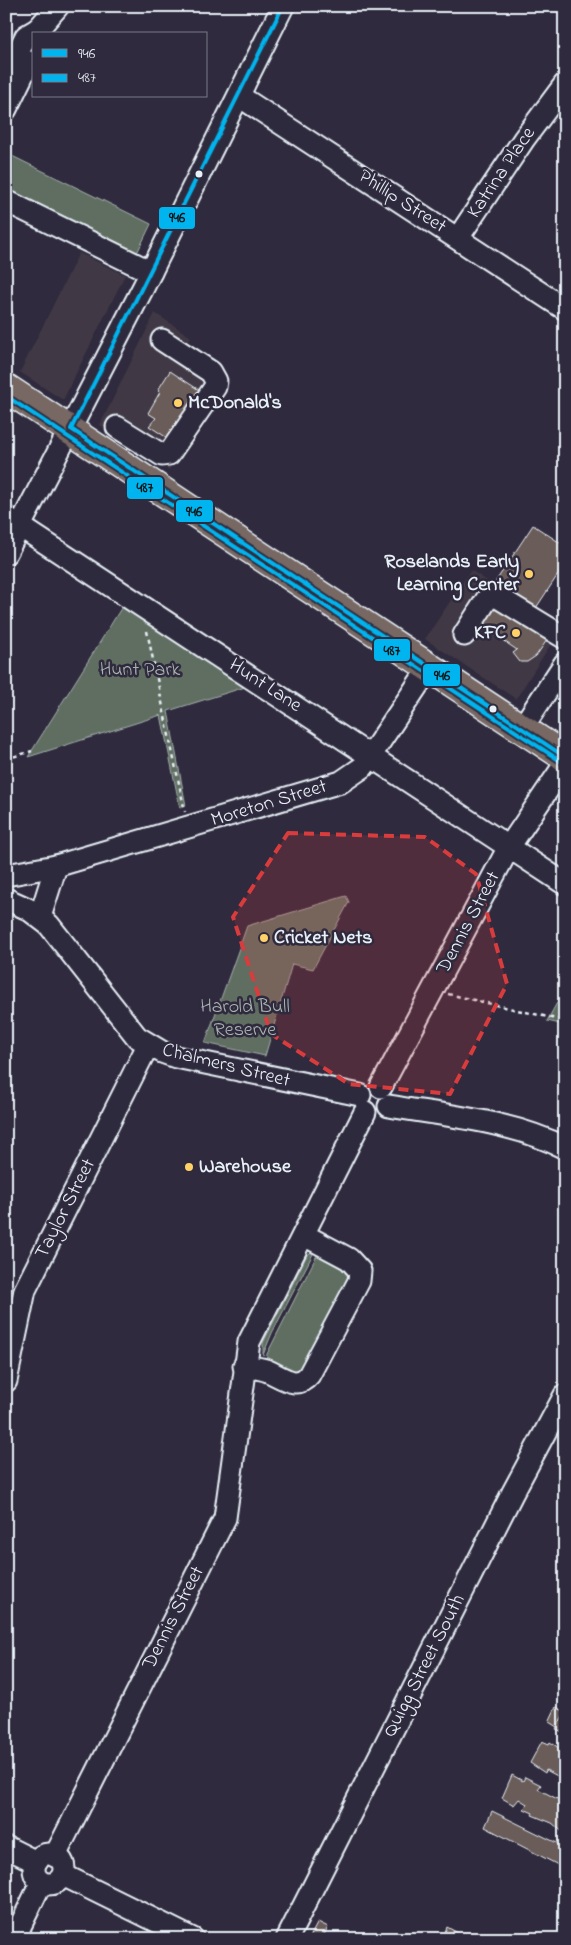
<svg xmlns="http://www.w3.org/2000/svg" width="571" height="1945" font-family="'Indie Flower',sans-serif">
<style>
.built{fill:#413945}
.green{fill:#616e62;stroke:#a4b0ad}
.building{fill:#6b5c59;stroke:#e8f1f8}
.lines{fill:none;stroke-linecap:round;stroke-linejoin:round}
.minor-casing{stroke:#e8f1f8;stroke-width:25}
.highway-casing{stroke:#e8f1f8;stroke-width:31}
.path{stroke:#e8f1f8;stroke-width:2.5;stroke-dasharray:4 4;stroke-linecap:butt}
.minor{stroke:#2f2a3d;stroke-width:21}
.highway{stroke:#776864;stroke-width:28}
.bus-1-casing{stroke:#2f2a3d;stroke-width:8}
.bus-2-casing{stroke:#2f2a3d;stroke-width:8}
.bus-1{stroke:#00b5ef;stroke-width:4}
.bus-2{stroke:#00b5ef;stroke-width:4}
.marked{fill:#d83c3d;fill-opacity:0.2;stroke:#d83c3d;stroke-width:4;stroke-dasharray:10 6;stroke-linejoin:round}
.bus-dot{fill:#e8f1f8;stroke:#2f2a3d;stroke-width:2}
.poi-dot{fill:#ffd166;stroke:#2f2a3d;stroke-width:2}
.labels{text-anchor:middle;dominant-baseline:central;stroke-width:5;stroke-linejoin:round;paint-order:stroke}
.street-label{font-size:20px;fill:#e8f1f8;stroke:#2f2a3d}
.poi-label{font-size:20px;font-weight:bold;fill:#e8f1f8;stroke:#2f2a3d;text-anchor:start}
.park-label{font-size:20px;fill:#abb6b4;stroke:#2f2a3d}
.line-badge{stroke:#2f2a3d;stroke-width:2}
.pale-badge-label{font-size:14px;text-anchor:middle;font-weight:bold;fill:#111}
</style>
<rect width="100%" height="100%" fill="#2f2a3d"/>
<filter id="ink" filterUnits="userSpaceOnUse"><feTurbulence type="fractalNoise" baseFrequency=".02" numOctaves="2"/><feDisplacementMap in="SourceGraphic" scale="10" xChannelSelector="R" yChannelSelector="G"/><feConvolveMatrix kernelMatrix="1 2 1 2 8 2 1 2 1" color-interpolation-filters="sRGB"/></filter>
<g filter="url(#ink)">
<g class="built">
<polygon points="79,253 125,275 63,400 20,372"/>
<polygon points="155,313 191,337 183,349 227,378 169,470 100,425"/>
<polygon points="471,570 559,631 516,699 425,639"/>
</g>
<g class="green">
<polygon points="6,153 151,224 136,255 6,191"/>
<polygon points="125,602 255,684 168,711 186,806 180,808 161,715 28,757"/>
<polygon points="346,896 349,902 313,969 292,964 265,1056 205,1043 247,926"/>
<polygon points="565,988 565,1025 547,1021"/>
<polygon points="315,1250 272,1333 263,1355 263,1343 307,1255"/>
<polygon points="319,1251 348,1267 351,1275 300,1374 266,1362 267,1354"/>
</g>
<g class="building">
<polygon points="170,371 199,390 202,386 209,391 172,441 149,426 156,418 148,413 160,392 158,390"/>
<polygon points="533,525 565,546 565,564 534,611 494,584"/>
<polygon points="491,604 541,632 539,635 547,640 536,656 527,662 520,662 513,653 517,650 486,629 488,626 480,620"/>
<polygon points="556,1707 565,1712 557,1727 549,1722"/>
<polygon points="565,1712 565,1733 556,1729"/>
<polygon points="542,1741 549,1744 550,1742 565,1752 565,1780 546,1770 545,1773 530,1763"/>
<polygon points="512,1775 523,1781 525,1777 541,1785 538,1789 565,1803 565,1834 552,1823 532,1815 533,1813 524,1809 527,1804 519,1799 514,1805 502,1798"/>
<polygon points="492,1811 565,1847 565,1866 561,1864 560,1866 485,1827"/>
<polygon points="318,1922 328,1927 322,1939 309,1939"/>
<polygon points="447,1927 469,1939 442,1939"/>
</g>
<g class="lines">
<g class="minor-casing">
<g id="minor">
<polyline points="38,29 58,6"/>
<polyline points="6,76 26,36 38,29 38,34"/>
<polyline points="239,96 565,309"/>
<polyline points="6,109 29,62"/>
<polyline points="6,201 151,272"/>
<polyline points="458,238 524,139 565,84"/>
<polyline points="117,427 162,455 169,454 215,387 216,381 211,372 162,340"/>
<polyline points="6,517 565,884"/>
<polyline points="6,553 144,286 283,6"/>
<polyline points="464,635 487,599 496,596 565,638"/>
<polyline points="522,728 565,663"/>
<polyline points="6,875 56,866 341,782 363,767 429,668"/>
<polyline points="6,899 28,909 49,925 137,1037 162,1052 176,1057 360,1095"/>
<polyline points="40,917 56,866"/>
<polyline points="381,1087 509,847 565,764"/>
<path d="M389 1106C447 1116 512 1121 565 1148"/>
<path d="M244 1366C252 1368 261 1368 268 1371 282 1377 297 1390 309 1375L359 1281 360 1271 349 1259 304 1235"/>
<polyline points="6,1381 25,1290 148,1045"/>
<polyline points="6,1847 36,1862"/>
<circle cx="49" cy="1869" r="15"/>
<polyline points="55,1856 225,1518 249,1342 365,1112"/>
<polyline points="63,1875 193,1939"/>
<polyline points="14,1939 41,1883"/>
<polyline points="287,1939 512,1494 565,1395"/>
</g>
</g>
<g class="highway-casing">
<polyline id="highway" points="6,388 565,757"/>
</g>
<g class="path">
<polyline points="147,631 185,812"/>
<polyline points="6,759 32,751"/>
<polyline points="448,994 565,1021"/>
</g>
<use href="#minor" class="minor"/>
<use href="#highway" class="highway"/>
<g class="bus-1-casing">
<g id="bus-1">
<polyline points="71,429 565,757"/>
<polyline points="71,429 283,6"/>
</g>
</g>
<g class="bus-2-casing">
<polyline id="bus-2" points="6,396 562,762"/>
</g>
<use href="#bus-1" class="bus-1"/>
<use href="#bus-2" class="bus-2"/>
</g>
</g>
<path class="marked" d="M288 833 425 837 476 874 507 984 450 1094 349 1084 271 1034 233 917Z"/>
<g class="bus-dot">
<circle cx="199" cy="174" r="4.5"/>
<circle cx="493" cy="709" r="4.5"/>
</g>
<g class="poi-dot">
<circle cx="178" cy="403" r="5"/>
<circle cx="529" cy="574" r="5"/>
<circle cx="516" cy="633" r="5"/>
<circle cx="264" cy="938" r="5"/>
<circle cx="189" cy="1167" r="5"/>
</g>
<g class="labels">
<g class="street-label">
<text transform="translate(502 173) rotate(-56)">Katrina Place</text>
<text transform="translate(402 202) rotate(33)">Phillip Street</text>
<text transform="translate(265 686) rotate(33)">Hunt Lane</text>
<text transform="translate(269 804) rotate(-17)">Moreton Street</text>
<text transform="translate(469 923) rotate(-62)">Dennis Street</text>
<text transform="translate(226 1066) rotate(14)">Chalmers Street</text>
<text transform="translate(66 1209) rotate(-63)">Taylor Street</text>
<text transform="translate(174 1618) rotate(-63)">Dennis Street</text>
<text transform="translate(425 1666) rotate(-63)">Quigg Street South</text>
</g>
<g class="poi-label">
<text x="188" y="403">McDonald's</text>
<text x="519" y="562" text-anchor="end">Roselands Early<tspan x="519" dy="23">Learning Center</tspan></text>
<text x="506" y="633" text-anchor="end">KFC</text>
<text x="274" y="938">Cricket Nets</text>
<text x="199" y="1167">Warehouse</text>
</g>
<g class="park-label">
<text x="140" y="670">Hunt Park</text>
<text x="245" y="1007">Harold Bull<tspan x="245" dy="23">Reserve</tspan></text>
</g>
</g>
<g class="line-badge">
<rect x="158" y="206" width="38" height="24" rx="5" fill="#00b5ef"/>
<rect x="126" y="476" width="38" height="24" rx="5" fill="#00b5ef"/>
<rect x="175" y="499" width="39" height="24" rx="5" fill="#00b5ef"/>
<rect x="373" y="638" width="38" height="24" rx="5" fill="#00b5ef"/>
<rect x="422" y="663" width="39" height="24" rx="5" fill="#00b5ef"/>
</g>
<g class="pale-badge-label">
<text x="177" y="222">946</text>
<text x="145" y="492">487</text>
<text x="194" y="516">946</text>
<text x="392" y="655">487</text>
<text x="442" y="680">946</text>
</g>
<rect width="571" height="1945" fill="none" stroke="#2f2a3d" stroke-width="25"/>
<rect x="12" y="12" width="546" height="1920" fill="none" stroke="#e8f1f8" stroke-width="2" filter="url(#ink)"/>
<rect x="32" y="32" width="175" height="65" fill="#2f2a3d" stroke="#797a88"/>
<rect x="42" y="49" width="25" height="8" fill="#00b5ef" stroke="#797a88"/>
<text x="78" y="58" font-size="15" fill="#e8f1f8">946</text>
<rect x="42" y="74" width="25" height="8" fill="#00b5ef" stroke="#797a88"/>
<text x="78" y="82" font-size="15" fill="#e8f1f8">487</text>
</svg>
